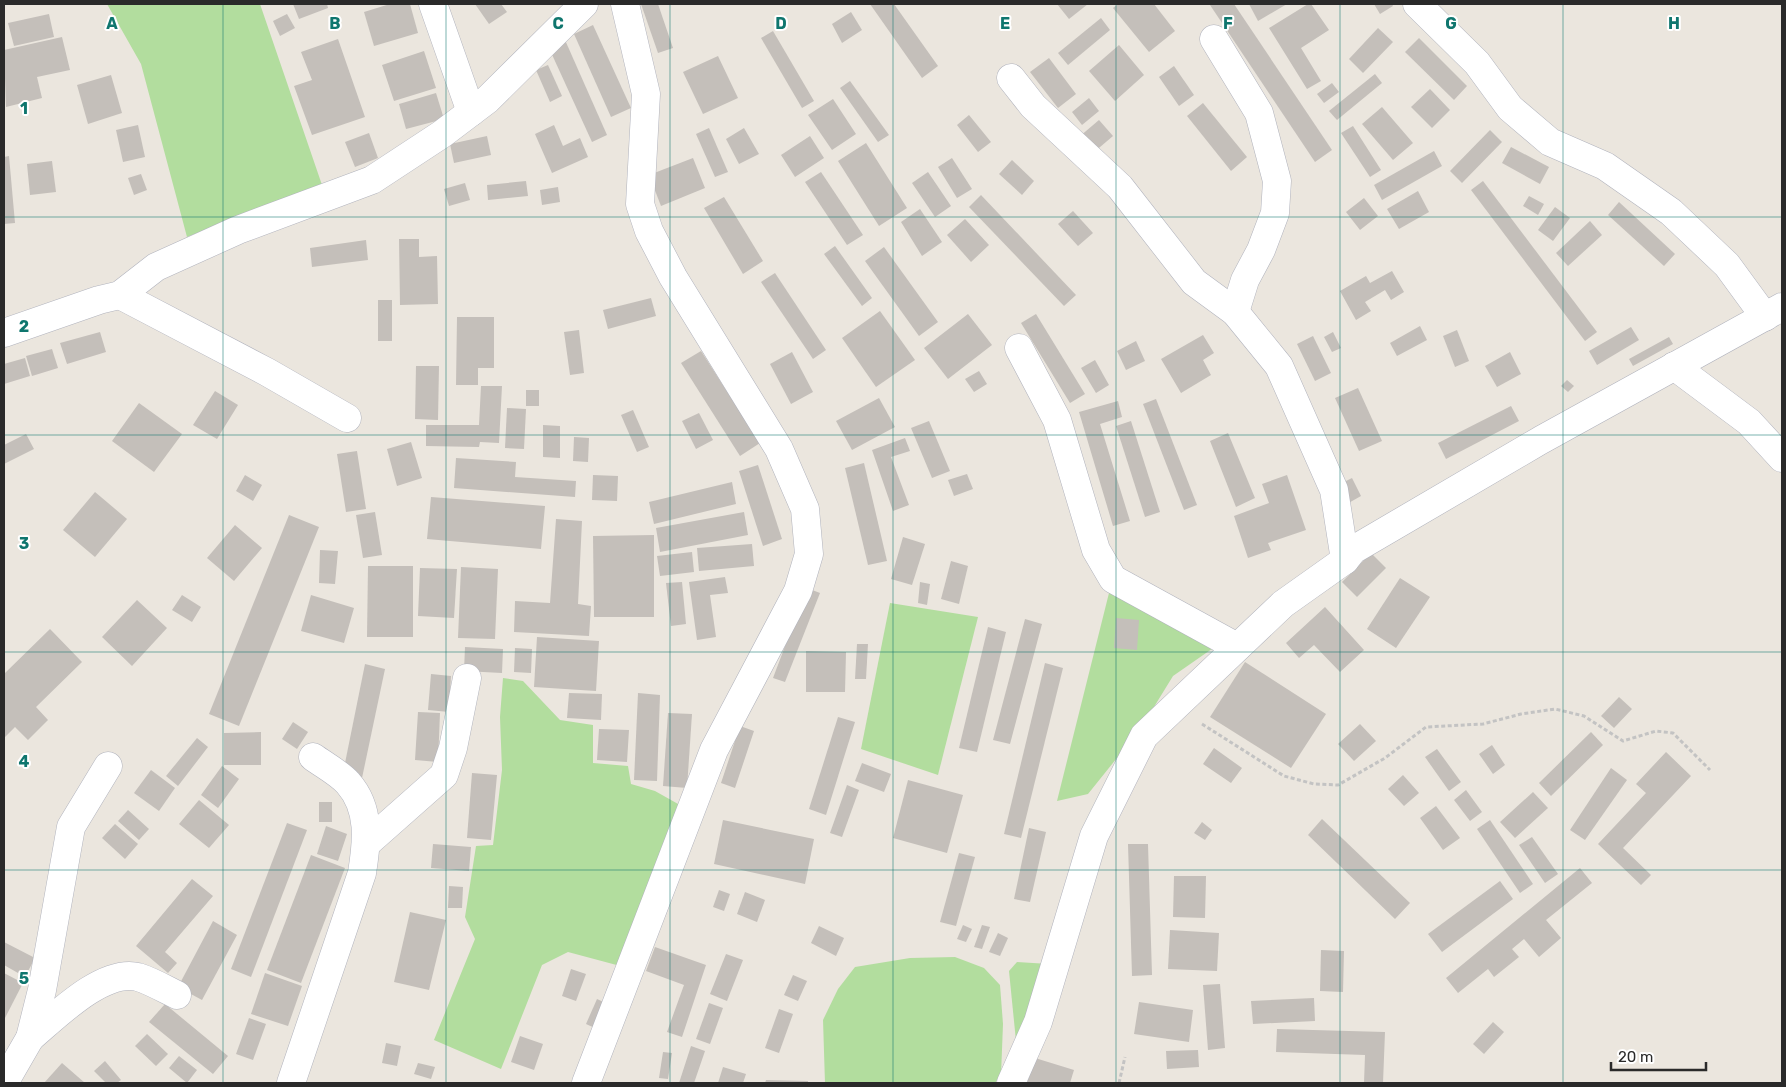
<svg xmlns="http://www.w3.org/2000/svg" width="1786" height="1087" font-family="Rubik,sans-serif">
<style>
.green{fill:#b2dd9e}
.building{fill:#c4bfba}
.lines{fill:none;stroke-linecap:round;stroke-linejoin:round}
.minor-casing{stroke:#b1b3bd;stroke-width:29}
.path{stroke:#c3c3c3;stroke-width:3;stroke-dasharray:4 2.5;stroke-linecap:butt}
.minor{stroke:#fff;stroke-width:28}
.grid{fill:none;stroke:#0f766e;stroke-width:1;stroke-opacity:0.55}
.grid-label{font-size:16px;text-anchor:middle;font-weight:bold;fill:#0f766e;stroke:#fff;stroke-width:4;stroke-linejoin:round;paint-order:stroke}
</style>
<rect width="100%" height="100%" fill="#ebe6de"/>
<g class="green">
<polygon points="107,4 260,4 322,185 187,237 141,64"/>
<polygon points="1111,585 1219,644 1173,676 1141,728 1088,794 1057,801"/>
<polygon points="890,603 978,617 938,775 861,749"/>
<polygon points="503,678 523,681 560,720 593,725 593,763 628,766 631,784 655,791 687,809 624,967 568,952 542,965 501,1069 434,1040 475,939 465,917 476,846 493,845 502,770 500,717"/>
<polygon points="955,957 984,968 1000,985 1003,1024 1001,1075 995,1083 825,1083 823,1020 838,989 855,967 910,958"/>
<polygon points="1017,962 1049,964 1016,1041 1009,971"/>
</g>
<g class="building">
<polygon points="293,4 327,4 328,8 299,19"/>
<polygon points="390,4 410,4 418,33 374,46 364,12"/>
<polygon points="475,4 501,4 507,12 489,24"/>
<polygon points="641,4 658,4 673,48 658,53"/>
<polygon points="870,4 894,4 938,66 922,78"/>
<polygon points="1057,4 1088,4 1069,19"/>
<polygon points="1118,4 1154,4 1175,31 1149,52 1113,8"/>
<polygon points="1234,4 1332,150 1315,162 1210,5"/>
<polygon points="1249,4 1287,4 1258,21"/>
<polygon points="1308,4 1311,4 1329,30 1301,48 1321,81 1307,89 1269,28"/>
<polygon points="1374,4 1392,4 1393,6 1380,14"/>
<polygon points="851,12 862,30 842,43 832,24"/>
<polygon points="49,14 54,37 14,46 8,23"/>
<polygon points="287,14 295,28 280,36 273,21"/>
<polygon points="1101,18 1110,30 1068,65 1058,53"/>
<polygon points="593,25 631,108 611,117 574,34"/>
<polygon points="1378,28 1393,42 1363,73 1349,59"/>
<polygon points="773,31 814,101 802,108 761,38"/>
<polygon points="62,37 70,70 37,77 42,98 6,107 4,50"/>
<polygon points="1419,38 1467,86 1454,100 1405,52"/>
<polygon points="338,39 365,117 312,135 294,86 312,80 301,52"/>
<polygon points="565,40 607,135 592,142 549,48"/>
<polygon points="1119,45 1144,75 1115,101 1089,71"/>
<polygon points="424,51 436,88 394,101 382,65"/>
<polygon points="718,56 738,98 703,114 683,72"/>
<polygon points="1049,58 1076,94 1058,108 1030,72"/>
<polygon points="548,65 562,96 550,102 536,70"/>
<polygon points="1174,66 1194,95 1179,106 1159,77"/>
<polygon points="1375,74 1382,83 1337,120 1329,111"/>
<polygon points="111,75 122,113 88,124 77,85"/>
<polygon points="850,81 889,135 878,142 840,88"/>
<polygon points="1332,83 1339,92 1324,103 1317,94"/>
<polygon points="1430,89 1450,110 1432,128 1411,107"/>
<polygon points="436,93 444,119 406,129 399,104"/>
<polygon points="1089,98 1099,111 1082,125 1072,112"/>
<polygon points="833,99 856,134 832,150 808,115"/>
<polygon points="1203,103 1247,157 1231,171 1187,116"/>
<polygon points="1382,107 1413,143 1393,160 1362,124"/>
<polygon points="969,115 991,142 978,152 957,125"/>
<polygon points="1099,120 1113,136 1093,153 1079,137"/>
<polygon points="138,125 145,157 123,162 116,130"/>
<polygon points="554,125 563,146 580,138 588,157 552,173 535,134"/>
<polygon points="1353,126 1381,170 1370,177 1341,133"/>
<polygon points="709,128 728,172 715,177 696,134"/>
<polygon points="744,128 759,154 739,164 726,139"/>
<polygon points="1490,130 1502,142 1462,183 1450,171"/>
<polygon points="369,133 378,158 355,167 345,142"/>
<polygon points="487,136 491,155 454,163 450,144"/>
<polygon points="810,136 824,158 795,177 781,155"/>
<polygon points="866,143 907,208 879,226 838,161"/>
<polygon points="1511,147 1549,167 1540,184 1502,163"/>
<polygon points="1434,151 1442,166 1382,200 1374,185"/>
<polygon points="9,156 15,223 4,224 4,157"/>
<polygon points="693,158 705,188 661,206 649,175"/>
<polygon points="952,158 972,189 957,198 938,167"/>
<polygon points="1012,160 1034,181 1022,195 999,174"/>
<polygon points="52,161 56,192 30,195 27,164"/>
<polygon points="821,172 863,235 847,245 805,182"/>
<polygon points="928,172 951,206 935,217 912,183"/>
<polygon points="141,174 147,190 134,195 128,178"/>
<polygon points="526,181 528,196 488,200 487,185"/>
<polygon points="1483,181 1597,332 1585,341 1471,190"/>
<polygon points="465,183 470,200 449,206 444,189"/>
<polygon points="558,187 560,202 542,205 540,190"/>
<polygon points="1418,191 1429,212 1399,229 1387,209"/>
<polygon points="981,195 1076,295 1064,306 969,207"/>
<polygon points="1529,196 1544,204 1538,215 1523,206"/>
<polygon points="724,197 763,261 743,274 704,208"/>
<polygon points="1364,198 1378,216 1360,230 1346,212"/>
<polygon points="1619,202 1675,254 1664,266 1608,215"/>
<polygon points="1555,207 1570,218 1553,241 1538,230"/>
<polygon points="920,209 942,242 922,256 901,222"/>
<polygon points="1073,211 1093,233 1078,246 1058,224"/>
<polygon points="965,219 989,245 971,262 947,235"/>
<polygon points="1590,221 1602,235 1568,266 1556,253"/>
<polygon points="399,239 419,239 419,257 437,256 438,304 400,305"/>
<polygon points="366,240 368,260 312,267 310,248"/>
<polygon points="835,246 872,298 862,306 824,254"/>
<polygon points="884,247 938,322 919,336 865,261"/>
<polygon points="1392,271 1404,292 1391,300 1385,290 1365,302 1371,311 1356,320 1340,291 1366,276 1370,283"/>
<polygon points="775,273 826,350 813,359 761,282"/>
<polygon points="651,298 656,316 608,329 603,310"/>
<rect x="378" y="300" width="14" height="41"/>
<polygon points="880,311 915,360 876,387 842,338"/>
<polygon points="968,314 992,345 948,379 924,348"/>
<polygon points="1036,314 1085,394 1070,403 1021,323"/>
<polygon points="457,317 494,317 494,368 478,368 478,385 456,385"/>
<polygon points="1420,326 1427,340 1397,356 1390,343"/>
<polygon points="1631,327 1639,340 1597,365 1589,351"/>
<polygon points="579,330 584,373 570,375 564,332"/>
<polygon points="1457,330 1469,361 1455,367 1443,336"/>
<polygon points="100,332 106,352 67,364 60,343"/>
<polygon points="1333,332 1341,348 1332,352 1324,337"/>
<polygon points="1203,335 1214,353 1203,360 1211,375 1181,393 1161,359"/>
<polygon points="1313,336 1331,373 1315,381 1297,344"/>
<polygon points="1669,337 1673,344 1633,366 1629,359"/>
<polygon points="1136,341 1145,361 1126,370 1117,351"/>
<polygon points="52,349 58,368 32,376 26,356"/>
<polygon points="701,351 760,443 740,456 681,363"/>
<polygon points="792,352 813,392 791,404 770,364"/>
<polygon points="1510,352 1521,374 1497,387 1485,366"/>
<polygon points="25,358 30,376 4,384 4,364"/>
<polygon points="1095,360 1109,385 1096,393 1081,368"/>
<polygon points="416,366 439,366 438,420 415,419"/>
<polygon points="979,371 987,384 974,392 965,379"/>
<polygon points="1567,380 1574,386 1568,392 1561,386"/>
<polygon points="481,386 502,386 499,443 480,442 479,447 426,446 426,425 479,425"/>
<polygon points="1358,388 1382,441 1359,451 1335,398"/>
<rect x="526" y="390" width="13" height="16"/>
<polygon points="215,391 238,405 217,439 193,425"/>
<polygon points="879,398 895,427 852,450 836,421"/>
<polygon points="1156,399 1197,505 1184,510 1143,404"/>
<polygon points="1118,401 1122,417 1100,424 1130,521 1113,526 1079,412"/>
<polygon points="139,403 182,434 154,472 112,441"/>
<polygon points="1511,406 1519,421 1446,459 1438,443"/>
<polygon points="507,408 526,409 524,449 505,448"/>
<polygon points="633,410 649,447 637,452 621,415"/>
<polygon points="699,413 713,440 696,449 682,421"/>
<polygon points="929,421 950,471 932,478 911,428"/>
<polygon points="1131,421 1160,512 1145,517 1116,426"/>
<polygon points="543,425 560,426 560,458 543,457"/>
<polygon points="1228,433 1255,498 1236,507 1210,441"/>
<polygon points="26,434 34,449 4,464 4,445"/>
<polygon points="574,437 589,438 588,462 573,461"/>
<polygon points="905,438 910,451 891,457 909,505 893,511 872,450"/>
<polygon points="411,442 422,478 397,486 387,449"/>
<polygon points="357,451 366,509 346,512 337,454"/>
<polygon points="456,458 516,462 515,477 576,481 575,497 454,488"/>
<polygon points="864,463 887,561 868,565 845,468"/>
<polygon points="758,465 782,539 763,546 739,471"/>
<polygon points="967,474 973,489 954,496 948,480"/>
<polygon points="245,475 262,485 253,501 236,491"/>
<polygon points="593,475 618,476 617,501 592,500"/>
<polygon points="1287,475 1306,530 1268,543 1271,550 1248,558 1234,516 1269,503 1262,484"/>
<polygon points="1352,478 1361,496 1345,505 1336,486"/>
<polygon points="732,482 736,504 654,524 649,502"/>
<polygon points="95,492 127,519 95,557 63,530"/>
<polygon points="431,497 545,506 541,549 427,539"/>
<polygon points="375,512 382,555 363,558 356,515"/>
<polygon points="744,512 748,535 660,552 656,528"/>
<polygon points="289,515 319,527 239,726 209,714"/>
<polygon points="556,519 582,521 578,604 591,606 589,636 514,632 515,601 550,603"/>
<polygon points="235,525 262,548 234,581 207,558"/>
<polygon points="654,535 654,617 594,617 593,536"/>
<polygon points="903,537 925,544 912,585 891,579"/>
<polygon points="752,544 754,566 699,571 697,548"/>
<polygon points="320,550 338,551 335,584 319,583"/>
<polygon points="692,552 694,572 660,576 657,556"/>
<polygon points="1371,553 1386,568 1357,597 1342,582"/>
<polygon points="951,561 968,566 959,604 941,599"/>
<polygon points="368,566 413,566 413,637 367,637"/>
<polygon points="461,567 498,569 495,639 458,638"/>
<polygon points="420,568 457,569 454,618 418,616"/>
<polygon points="725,577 728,593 710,595 716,637 697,640 689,582"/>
<polygon points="1400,578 1430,597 1396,648 1367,629"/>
<polygon points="682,582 686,624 671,626 666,583"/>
<polygon points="920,582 930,584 927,605 918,603"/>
<polygon points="807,588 820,593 785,682 773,678"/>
<polygon points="182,595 201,607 192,622 172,610"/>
<polygon points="311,595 354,608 344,643 301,631"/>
<polygon points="137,600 167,628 132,666 102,637"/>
<polygon points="1325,607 1364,650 1340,672 1314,645 1299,658 1286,643"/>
<polygon points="1116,618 1139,620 1137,650 1114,648"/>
<polygon points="1025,619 1042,624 1010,744 993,740"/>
<polygon points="988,627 1006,632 977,752 959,748"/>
<polygon points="50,629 82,662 36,707 48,720 28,740 15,727 4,738 4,674"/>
<polygon points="537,637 599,641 596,691 534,687"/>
<polygon points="857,644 868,644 866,679 855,679"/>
<polygon points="465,647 503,649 502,673 464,671"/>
<polygon points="515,648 532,649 531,673 514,672"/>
<polygon points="806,651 846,652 845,692 806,692"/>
<polygon points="1245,662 1326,714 1291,768 1210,717"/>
<polygon points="1045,663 1063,668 1021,838 1004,834"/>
<polygon points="365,664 385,669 362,778 343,773"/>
<polygon points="431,674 451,676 449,712 428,710"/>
<polygon points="569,693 602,694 601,720 567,718"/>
<polygon points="638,693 660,695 657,781 634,780"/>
<polygon points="1619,697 1632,709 1614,728 1601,716"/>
<polygon points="418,712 440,713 438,762 415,760"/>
<polygon points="668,713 692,714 687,788 663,786"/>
<polygon points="838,717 855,722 826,815 809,809"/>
<polygon points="293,722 308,732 297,749 282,739"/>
<polygon points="1360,724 1376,741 1354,761 1338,744"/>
<polygon points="740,726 754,731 735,788 721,783"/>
<polygon points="599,729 629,730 627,762 597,760"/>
<polygon points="261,732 261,765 224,765 224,733"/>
<polygon points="1591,732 1603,745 1551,796 1539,783"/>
<polygon points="197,738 208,747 178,786 166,776"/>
<polygon points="1492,745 1505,765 1493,774 1479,754"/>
<polygon points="1214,748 1242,768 1231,783 1203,764"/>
<polygon points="1437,749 1461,782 1449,791 1425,757"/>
<polygon points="1666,752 1691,776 1623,848 1651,875 1641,885 1598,844 1646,793 1636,784"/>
<polygon points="862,763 891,774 884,792 855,781"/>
<polygon points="222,766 239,779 218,808 201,795"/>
<polygon points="1611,768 1627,780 1585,840 1570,830"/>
<polygon points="151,770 175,788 159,811 134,793"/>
<polygon points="472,773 497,775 491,840 467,838"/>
<polygon points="1403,775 1419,793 1404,806 1388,789"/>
<polygon points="908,780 963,795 947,853 893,838"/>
<polygon points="847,785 859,790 842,837 830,833"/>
<polygon points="1466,790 1482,812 1470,821 1454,800"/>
<polygon points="1533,792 1548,808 1515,838 1500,822"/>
<polygon points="199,800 229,825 209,848 179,824"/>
<rect x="319" y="802" width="13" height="20"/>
<polygon points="1436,806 1460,838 1443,850 1420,818"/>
<polygon points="128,810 149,829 139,840 118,821"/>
<polygon points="1322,819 1410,903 1395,919 1308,835"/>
<polygon points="723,820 814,839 805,884 714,864"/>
<polygon points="1490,820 1533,884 1520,893 1477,829"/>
<polygon points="1202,822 1212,830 1205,840 1194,833"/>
<polygon points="287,823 307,830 251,977 231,969"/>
<polygon points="115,824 138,844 125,859 102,838"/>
<polygon points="326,826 347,834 338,861 317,854"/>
<polygon points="1029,828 1046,832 1030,902 1014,899"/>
<polygon points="1532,837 1558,874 1545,883 1519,845"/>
<polygon points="433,844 471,847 469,871 431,868"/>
<polygon points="1128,844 1148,844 1152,975 1132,976"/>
<polygon points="959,853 975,857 956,926 940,922"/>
<polygon points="311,855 345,868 301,983 267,970"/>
<polygon points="1580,868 1592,883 1546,920 1561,938 1539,957 1524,939 1512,949 1519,957 1494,977 1488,969 1458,993 1446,978"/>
<polygon points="1174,876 1206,876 1205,918 1173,917"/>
<polygon points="192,879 213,896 165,952 177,963 168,973 136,946"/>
<polygon points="1500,881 1513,899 1442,952 1428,934"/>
<polygon points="449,886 463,887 462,908 448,908"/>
<polygon points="719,890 730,894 724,911 713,907"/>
<polygon points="745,892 765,900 757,922 737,914"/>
<polygon points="410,912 446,920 429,990 394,982"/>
<polygon points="213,921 237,935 202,1000 178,987"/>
<polygon points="963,925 972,929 966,942 957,939"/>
<polygon points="982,925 990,927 982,949 974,947"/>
<polygon points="819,926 844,938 836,956 811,943"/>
<polygon points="1170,930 1219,933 1217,971 1168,969"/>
<polygon points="998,933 1008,938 1000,956 989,952"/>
<polygon points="4,942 35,958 25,977 4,965"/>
<polygon points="655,947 706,965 682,1037 667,1032 684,985 646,971"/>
<polygon points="1321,950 1344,951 1343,992 1320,991"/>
<polygon points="726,954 743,960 727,1001 710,994"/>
<polygon points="571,969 586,974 576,1001 562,996"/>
<polygon points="4,973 23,983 5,1018 4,1017"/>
<polygon points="265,973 302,986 288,1026 251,1014"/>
<polygon points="793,975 807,981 798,1001 784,995"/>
<polygon points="1220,984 1225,1048 1208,1050 1203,985"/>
<polygon points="1314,998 1315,1021 1253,1024 1251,1001"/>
<polygon points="597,999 608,1004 597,1029 586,1024"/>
<polygon points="1139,1002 1193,1010 1189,1042 1134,1034"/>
<polygon points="709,1003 723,1008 710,1044 696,1039"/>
<polygon points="165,1004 228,1056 213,1074 149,1022"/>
<polygon points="779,1009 793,1014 779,1053 765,1048"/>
<polygon points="249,1018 266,1024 253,1060 236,1054"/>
<polygon points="1493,1022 1504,1032 1484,1054 1473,1044"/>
<polygon points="1277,1029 1385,1032 1383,1083 1364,1083 1365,1055 1276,1052"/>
<polygon points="147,1034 168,1054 156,1066 135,1046"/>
<polygon points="520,1036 543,1044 534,1070 511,1062"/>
<polygon points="386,1043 401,1046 397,1066 382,1063"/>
<polygon points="691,1046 705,1051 694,1083 679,1083"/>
<polygon points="1198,1050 1199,1067 1167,1069 1166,1051"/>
<polygon points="663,1052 672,1053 668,1079 659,1078"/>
<polygon points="179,1056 197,1070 187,1083 169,1068"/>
<polygon points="1035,1058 1074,1070 1070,1083 1027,1083"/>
<polygon points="105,1061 121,1080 117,1083 106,1083 94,1071"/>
<polygon points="62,1063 85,1083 44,1083"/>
<polygon points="418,1063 435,1067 431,1079 414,1074"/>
<polygon points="723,1067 746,1074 743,1083 718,1083"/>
<polygon points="766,1080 808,1081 808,1083 765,1083"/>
</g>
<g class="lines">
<g class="minor-casing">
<g id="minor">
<polyline points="433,4 471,112"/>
<polyline points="1417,4 1477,63 1510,108 1550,142 1605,166 1671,212 1727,265 1765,317"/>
<polyline points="1214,39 1259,113 1277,181 1275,213 1261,250 1245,280 1235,312"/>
<polyline points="1011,78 1033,106 1120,187 1194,282 1235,312 1279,366 1334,490 1345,560"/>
<polyline points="120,295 267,372 347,418"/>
<polyline points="4,333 99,300 120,295 156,267 238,230 372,180 442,134 487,100 584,4"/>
<polyline points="1019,348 1057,420 1096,550 1113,579 1237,647"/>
<polyline points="1674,366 1749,422 1782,458"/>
<polyline points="366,844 444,775 453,748 467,678"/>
<path d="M30 1038C55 1017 103 968 138 977 151 981 165 989 177 995"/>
<polyline points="4,1083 30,1038 42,990 71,827 108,766"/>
<path d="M291 1083 362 873C367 842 371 809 348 783 339 773 324 765 313 757"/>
<polyline points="586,1083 714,750 798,591 809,554 805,509 779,449 673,277 649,231 640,204 646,94 625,4"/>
<polyline points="1011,1083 1038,1022 1094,836 1144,736 1283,604 1345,560 1353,550 1541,440 1782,307"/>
</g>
</g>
<g class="path">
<polyline points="1202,724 1284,776 1314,784 1338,785 1385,758 1426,727 1483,724 1521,714 1555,709 1584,716 1623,741 1656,731 1673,733 1710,770"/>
<polyline points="1119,1083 1125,1057"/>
</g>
<use href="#minor" class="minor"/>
</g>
<path class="grid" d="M223 4V1083M446 4V1083M670 4V1083M893 4V1083M1116 4V1083M1340 4V1083M1563 4V1083M4 217H1782M4 435H1782M4 652H1782M4 870H1782"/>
<g class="grid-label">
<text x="112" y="29">A</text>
<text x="335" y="29">B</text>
<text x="558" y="29">C</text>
<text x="781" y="29">D</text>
<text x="1005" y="29">E</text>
<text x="1228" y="29">F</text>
<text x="1451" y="29">G</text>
<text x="1674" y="29">H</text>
<text x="24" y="114">1</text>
<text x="24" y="332">2</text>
<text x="24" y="549">3</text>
<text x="24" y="767">4</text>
<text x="24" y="984">5</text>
</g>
<rect width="1786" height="1087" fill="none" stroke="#2a2a2a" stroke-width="10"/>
<path d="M1611 1062v8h95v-8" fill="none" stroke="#2a2a2a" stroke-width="2.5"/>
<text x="1618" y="1062" font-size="15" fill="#2a2a2a" stroke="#ffffff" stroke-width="4" paint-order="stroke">20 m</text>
</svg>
